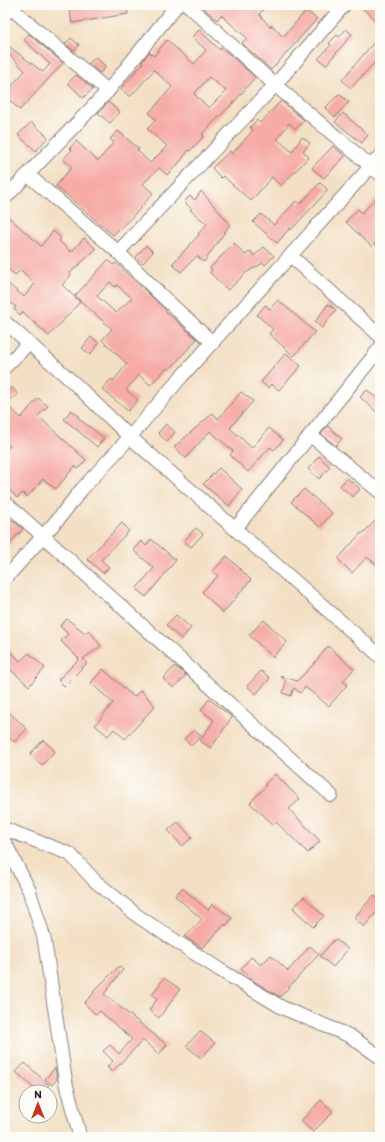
<svg xmlns="http://www.w3.org/2000/svg" width="385" height="1142" font-family="Itim,sans-serif">
<style>
.building{fill:#f6aba6;fill-rule:evenodd}
.lines{fill:none;stroke-linecap:round;stroke-linejoin:round}
.minor-casing{stroke:#8a807f;stroke-width:15}
.tertiary-casing{stroke:#8a807f;stroke-width:18}
.minor{stroke:#fff;stroke-width:13}
.tertiary{stroke:#fff;stroke-width:16}
</style>
<rect width="100%" height="100%" fill="#fdfcf7"/>
<filter id="ink" filterUnits="userSpaceOnUse"><feTurbulence type="fractalNoise" baseFrequency=".025" numOctaves="2"/><feDisplacementMap in="SourceGraphic" scale="8" xChannelSelector="R" yChannelSelector="G"/><feConvolveMatrix kernelMatrix="1 2 1 2 8 2 1 2 1" color-interpolation-filters="sRGB"/></filter>
<filter id="wash" filterUnits="userSpaceOnUse"><feTurbulence type="fractalNoise" baseFrequency=".012" numOctaves="4" result="noise"/><feDisplacementMap in="SourceGraphic" scale="16" xChannelSelector="R" yChannelSelector="G"/><feGaussianBlur stdDeviation="0.9" result="paint"/><feColorMatrix in="noise" values="0 0 0 0 0 0 0 0 0 0 0 0 0 0 0 0 0 1.4 0 .05"/><feComposite in="paint" operator="in"/></filter>
<g filter="url(#wash)">
<rect width="100%" height="100%" fill="#f3dfc3"/>
<g id="blocks">
<g class="building">
<polygon points="69,5 127,5 128,14 72,23"/>
<polygon points="200,5 268,5 259,14 270,27 272,25 283,37 306,11 317,19 271,70 242,43 247,38 221,15 217,20"/>
<polygon points="359,5 380,5 380,24"/>
<polygon points="346,29 352,34 326,65 318,59 331,45 329,43 337,35 339,37"/>
<path d="M199 30 220 50 221 48 229 54 255 77 236 100 202 134 204 136 190 151 189 150 179 163 167 175 159 168 143 184 153 193 138 211 113 235 56 186 72 167 63 159 72 150 70 148 76 141 98 161 114 142 110 139 118 131 139 149 137 150 150 163 167 146 147 129 156 120 149 113 172 87 154 70 130 97 121 89 143 63 142 62 149 52 154 56 167 40 194 64 206 50 192 37ZM209 77 226 91 209 108 194 94Z"/>
<polygon points="29,34 63,63 20,110 5,96 5,93 25,71 5,50 5,47 7,45 43,72 50,64 24,40"/>
<polygon points="380,35 380,67 375,62 351,88 342,80"/>
<polygon points="71,38 79,45 74,51 65,44"/>
<polygon points="96,57 106,67 100,73 88,64"/>
<polygon points="76,75 93,89 83,98 68,83"/>
<polygon points="339,94 349,102 335,117 325,108"/>
<polygon points="281,101 304,120 296,129 289,123 277,139 292,152 302,137 310,143 303,151 309,157 281,186 272,177 251,201 223,176 221,178 212,168 230,151 232,154 253,130 250,127 257,120 260,123"/>
<polygon points="108,102 120,112 110,123 98,113"/>
<polygon points="343,113 368,135 362,143 335,122"/>
<polygon points="31,122 48,137 36,151 18,135"/>
<polygon points="333,146 345,156 324,178 312,168"/>
<polygon points="320,183 328,190 291,230 290,228 277,243 253,222 261,214 274,225 296,201 300,204"/>
<polygon points="201,191 229,223 229,226 204,262 197,256 181,272 172,264 199,235 198,234 207,224 190,210 192,209 184,202 190,196 195,200"/>
<polygon points="380,194 380,238 372,247 346,222 358,209 362,213"/>
<polygon points="5,214 41,246 53,231 61,238 59,241 71,252 84,238 96,249 70,273 71,275 62,285 80,302 49,336 23,312 20,315 14,309 16,307 5,298 5,281 24,297 35,284 21,270 15,275 5,266"/>
<polygon points="234,243 245,255 251,251 254,256 264,247 274,256 265,265 263,263 247,272 228,290 210,273 212,270 210,268"/>
<polygon points="146,245 153,252 143,263 136,257"/>
<path d="M108 260 113 265 116 263 166 310 165 311 197 339 169 370 167 368 150 385 139 375 126 390 138 400 128 411 102 389 111 379 113 381 127 364 102 340 112 329 75 296ZM110 282 115 287 117 285 132 298 116 313 97 296Z"/>
<polygon points="278,300 315,332 294,356 269,334 273,329 257,315 265,305 270,309"/>
<polygon points="328,304 336,310 322,328 315,322"/>
<polygon points="91,337 99,343 90,355 82,348"/>
<polygon points="286,353 301,366 279,390 271,384 268,388 261,382"/>
<polygon points="13,388 18,395 5,402 5,392"/>
<polygon points="367,390 380,401 380,415 360,397"/>
<polygon points="241,392 253,401 230,428 252,448 269,428 283,440 274,450 270,447 248,472 230,455 233,451 210,431 186,458 174,447 213,413 218,419"/>
<polygon points="38,398 48,406 38,416 86,460 78,469 75,466 56,489 43,479 27,497 23,493 17,498 5,485 5,451 10,446 5,441 5,403 21,418"/>
<polygon points="71,410 79,416 78,418 104,438 97,447 64,419"/>
<polygon points="166,424 175,432 167,442 158,433"/>
<polygon points="328,426 342,439 336,446 321,434"/>
<polygon points="319,456 330,467 319,479 308,469"/>
<polygon points="219,468 242,489 229,506 203,484"/>
<polygon points="347,478 360,489 353,497 340,486"/>
<polygon points="304,489 332,513 320,527 291,502"/>
<polygon points="380,516 380,567 367,557 352,573 338,559 361,533 362,534"/>
<polygon points="12,520 23,529 5,549 5,529"/>
<polygon points="122,523 128,529 128,532 101,560 109,567 103,573 87,559"/>
<polygon points="196,528 203,534 191,547 184,541"/>
<polygon points="151,539 176,560 146,597 136,589 154,568 133,550 141,541 146,546"/>
<polygon points="227,556 251,580 223,613 202,592 218,576 213,571"/>
<polygon points="176,615 191,628 181,639 166,625"/>
<polygon points="67,619 85,633 89,630 101,646 83,659 87,663 64,686 58,680 79,659 61,641 68,634 60,626"/>
<polygon points="264,620 287,642 273,657 249,635"/>
<polygon points="5,646 20,661 29,653 45,668 29,686 11,670 5,676"/>
<polygon points="328,646 354,669 343,681 347,685 329,706 305,687 300,693 294,688 291,696 283,693 286,681 280,676 297,681 313,665"/>
<polygon points="175,666 186,675 174,688 163,679"/>
<polygon points="103,669 134,697 141,690 155,706 125,739 114,729 108,736 95,725 113,703 91,683"/>
<polygon points="261,671 270,678 256,694 247,686"/>
<polygon points="209,699 232,717 211,748 200,741 214,720 201,710"/>
<polygon points="5,708 27,729 14,742 5,734"/>
<polygon points="194,730 201,736 191,746 184,739"/>
<polygon points="43,740 55,751 42,765 30,754"/>
<polygon points="275,774 300,799 289,809 320,841 308,853 276,822 274,825 250,803 266,786 265,784"/>
<polygon points="178,822 192,838 182,846 168,830"/>
<polygon points="182,888 208,910 212,904 232,918 226,926 225,924 202,948 185,937 202,919 175,896"/>
<polygon points="374,895 380,900 380,908 364,927 354,918"/>
<polygon points="304,897 324,916 313,927 293,908"/>
<polygon points="335,939 348,949 333,967 320,956"/>
<polygon points="310,946 319,954 280,997 252,980 241,969 251,957 261,965 271,955 288,971"/>
<polygon points="119,966 123,970 104,994 167,1045 159,1054 143,1040 112,1072 107,1067 113,1061 103,1051 110,1045 119,1054 132,1039 100,1011 96,1015 84,1003 94,993 93,992"/>
<polygon points="164,978 180,989 159,1018 149,1010 157,999 152,995"/>
<polygon points="200,1031 215,1043 201,1058 186,1046"/>
<polygon points="25,1063 49,1085 42,1092 38,1092 16,1072"/>
<polygon points="55,1068 57,1079 52,1085 45,1079"/>
<polygon points="321,1100 333,1112 313,1132 301,1121"/>
</g>
</g>
</g>
<g filter="url(#ink)">
<use href="#blocks" fill-opacity="0" stroke="#8a807f" stroke-width="1"/>
<g class="lines">
<g class="minor-casing">
<g id="minor">
<polyline points="188,5 275,85 380,174"/>
<polyline points="5,14 11,8 108,91"/>
<polyline points="28,175 118,252 161,295 213,343"/>
<polyline points="5,198 108,91 177,5"/>
<polyline points="118,252 275,85 344,5"/>
<polyline points="291,256 380,336"/>
<polyline points="5,322 74,383 130,437 380,656"/>
<polyline points="5,367 29,343"/>
<polyline points="310,435 380,492"/>
<polyline points="5,502 331,795"/>
<polyline points="235,529 380,348"/>
<polyline points="5,579 59,518 82,489 130,437 182,376 380,156"/>
<polyline points="5,829 70,854 95,881 139,917 220,970 283,1008 350,1036 380,1057"/>
<polyline points="5,843 29,890 44,938 66,1084 80,1137"/>
</g>
</g>
<g class="tertiary-casing">
<polyline id="tertiary" points="7,5 11,8 14,5"/>
</g>
<use href="#minor" class="minor"/>
<use href="#tertiary" class="tertiary"/>
</g>
</g>
<rect width="385" height="1142" fill="none" stroke="#fdfcf7" stroke-width="20"/>
<g transform="translate(38 1104)"><circle r="19" fill="#fdfcf7" stroke="#a5a5ac"/>
<path d="M0-3L7 15L0 10L-7 15Z" fill="#c8321e"/>
<text y="-6" font-size="11" font-weight="bold" text-anchor="middle" fill="#22223b">N</text>
</g>
</svg>
